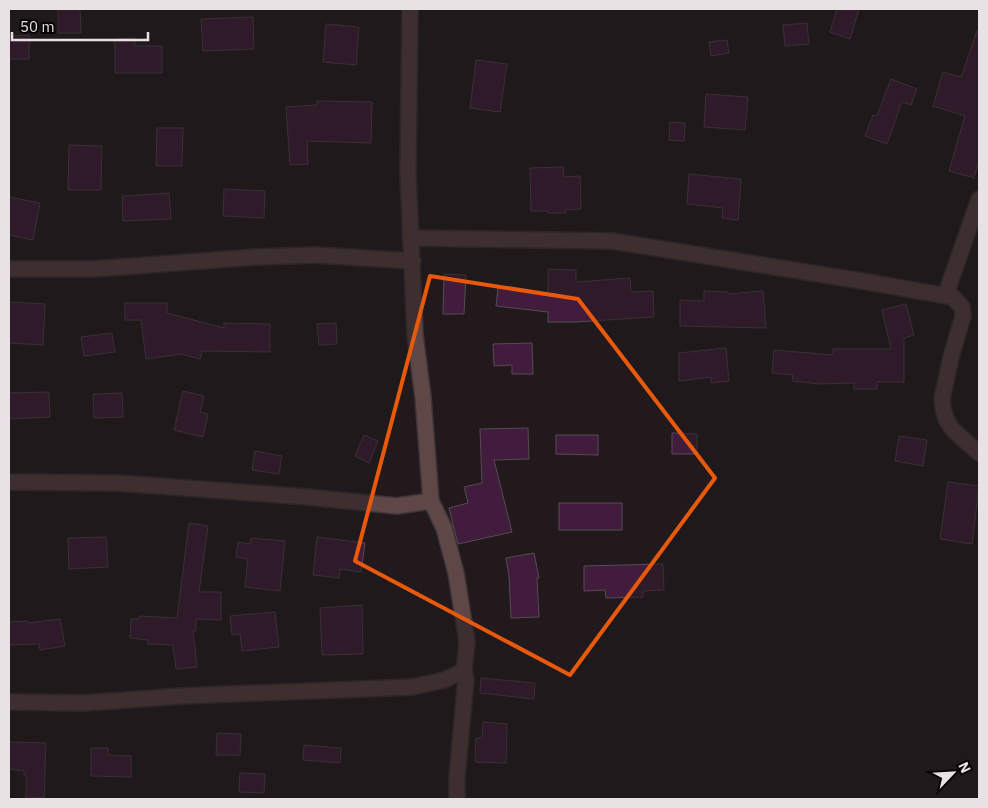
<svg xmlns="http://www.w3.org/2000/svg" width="988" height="808" font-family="'IBM Plex Sans',sans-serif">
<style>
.building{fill:#421c3c;stroke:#554d53}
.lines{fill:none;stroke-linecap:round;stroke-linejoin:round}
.minor-casing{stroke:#3d3538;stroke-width:18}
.minor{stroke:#5f4747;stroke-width:15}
.marked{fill:none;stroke:#e8590c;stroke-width:4;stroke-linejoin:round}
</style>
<rect width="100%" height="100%" fill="#21191c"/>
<g class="building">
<polygon points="58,9 80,9 81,33 58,33"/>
<polygon points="837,9 859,9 850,39 830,32"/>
<polygon points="253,17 254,49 203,51 201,19"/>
<polygon points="807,23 809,44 785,46 783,25"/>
<polygon points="326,24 359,27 356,65 323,62"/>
<polygon points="977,31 979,31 979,160 974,178 949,171 965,116 933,106 943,72 961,77"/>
<polygon points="29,35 29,59 9,59 9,36"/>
<polygon points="135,38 135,46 162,46 162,73 115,73 115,39"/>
<polygon points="727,40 729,53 711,56 709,42"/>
<polygon points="476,60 507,64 500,112 470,108"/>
<polygon points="891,79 917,89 911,105 902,102 887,144 865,136 873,115 877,116"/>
<polygon points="706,94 748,97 745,130 704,127"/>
<polygon points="317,101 372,102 371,143 307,141 308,164 290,165 286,107 317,105"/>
<polygon points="670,122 685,123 684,141 669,140"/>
<polygon points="157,128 183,128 182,166 156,166"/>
<polygon points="69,145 102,146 101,190 68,190"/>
<polygon points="563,167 564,177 580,176 581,209 565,210 566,213 548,213 548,211 531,211 530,168"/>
<polygon points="689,174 741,179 738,220 722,218 723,208 687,204"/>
<polygon points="224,189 265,191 264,218 223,216"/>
<polygon points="169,193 171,219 123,221 122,196"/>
<polygon points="9,197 40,203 33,240 9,235"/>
<polygon points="548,269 576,270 576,282 630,278 631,292 653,291 654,317 575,322 548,322 548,312 496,306 498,288 548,293"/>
<polygon points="444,274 466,275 464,314 443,314"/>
<polygon points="704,291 728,292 728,294 763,291 766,328 680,326 680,300 704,301"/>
<polygon points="9,302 45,304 43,345 9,343"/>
<polygon points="125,303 167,303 167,313 224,328 224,323 270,324 270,352 202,351 200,359 181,354 146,359 141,320 125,320"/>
<polygon points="906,304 914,335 904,338 904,382 877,382 877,389 854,389 854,383 819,384 792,381 793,375 772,373 774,350 833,355 833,349 891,349 882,310"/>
<polygon points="336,323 337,344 319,345 317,324"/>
<polygon points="112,333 115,352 84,356 81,337"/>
<polygon points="532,343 533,374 512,374 512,365 494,366 493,344"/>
<polygon points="726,348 729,381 711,383 711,377 679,381 679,353"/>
<polygon points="183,391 204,396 200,412 208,414 203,437 174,430"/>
<polygon points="49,392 50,417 9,419 9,393"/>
<polygon points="122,393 123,417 94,418 93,394"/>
<polygon points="528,428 529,459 494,460 512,532 458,544 449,508 468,503 464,487 482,483 480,429"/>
<polygon points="672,433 697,434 697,454 672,454"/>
<polygon points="364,435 378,441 369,463 355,456"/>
<polygon points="556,435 598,435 598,455 556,454"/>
<polygon points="899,436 927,440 923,466 895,461"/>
<polygon points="255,451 282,456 279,474 252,470"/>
<polygon points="948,482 979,486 972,544 940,539"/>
<rect x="559" y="503" width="63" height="27"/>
<polygon points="189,523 208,526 199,592 221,592 221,620 196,619 196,631 193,631 197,667 176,669 173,645 148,644 148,640 130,638 131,619 139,619 140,616 177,618"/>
<polygon points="106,537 108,567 69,569 68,538"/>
<polygon points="317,537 365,543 361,572 340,569 339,578 313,575"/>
<polygon points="251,538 285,541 280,591 245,587 248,559 236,557 238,542 250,544"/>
<polygon points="534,553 539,578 537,578 539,617 511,618 509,576 506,558"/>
<polygon points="663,564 664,590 643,591 643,597 606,598 605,590 584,591 584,566"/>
<polygon points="362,605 363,654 322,655 320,608"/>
<polygon points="275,612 279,647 242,651 240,634 232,635 230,616"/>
<polygon points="60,619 65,646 40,650 39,644 9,645 9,622 28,621 29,623"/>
<polygon points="481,678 535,683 534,699 480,693"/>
<polygon points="483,722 507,724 506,763 475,762 476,738 482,738"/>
<polygon points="217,733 241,734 240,755 216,755"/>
<polygon points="9,742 46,743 44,798 26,798 26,775 24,775 24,771 9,769"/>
<polygon points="304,745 341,748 340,763 303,760"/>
<polygon points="91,748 108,748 108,755 131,756 131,777 91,776"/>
<polygon points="240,773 265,774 264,793 239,792"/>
</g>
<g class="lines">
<g class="minor-casing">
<g id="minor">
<polyline points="410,238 612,241 862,281 947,296 947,291 962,307 963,316 951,357 942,399 943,408 946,419 953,430 979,453"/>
<polyline points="9,269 93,269 256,257 316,255 413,261"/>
<polyline points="947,291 979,199"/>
<polyline points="9,482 117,483 308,497 397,506 431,501"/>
<polyline points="9,702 85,703 182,696 412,687 444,680 464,671 467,642 456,573 444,528 431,501 423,397 415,335 408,173 410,9"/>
<polyline points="457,799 457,777 466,679 464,671"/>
</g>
</g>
<use href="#minor" class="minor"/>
</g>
<path d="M0 0H988V808H0ZM430 276 578 299 715 478 570 675 355 561Z" fill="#21191c" fill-opacity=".55" fill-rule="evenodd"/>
<path class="marked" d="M430 276 578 299 715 478 570 675 355 561Z"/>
<rect width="988" height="808" fill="none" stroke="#e9e2e4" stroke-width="20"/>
<g transform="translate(953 773) rotate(65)" stroke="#080506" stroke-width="4" paint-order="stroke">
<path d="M0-4L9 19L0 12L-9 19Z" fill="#e9e2e4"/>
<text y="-8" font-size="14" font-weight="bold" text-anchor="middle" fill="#e9e2e4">N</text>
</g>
<path d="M12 32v8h136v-8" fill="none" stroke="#e9e2e4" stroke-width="2.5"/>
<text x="20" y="32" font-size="15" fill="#e9e2e4" stroke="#080506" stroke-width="4" paint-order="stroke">50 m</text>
</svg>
